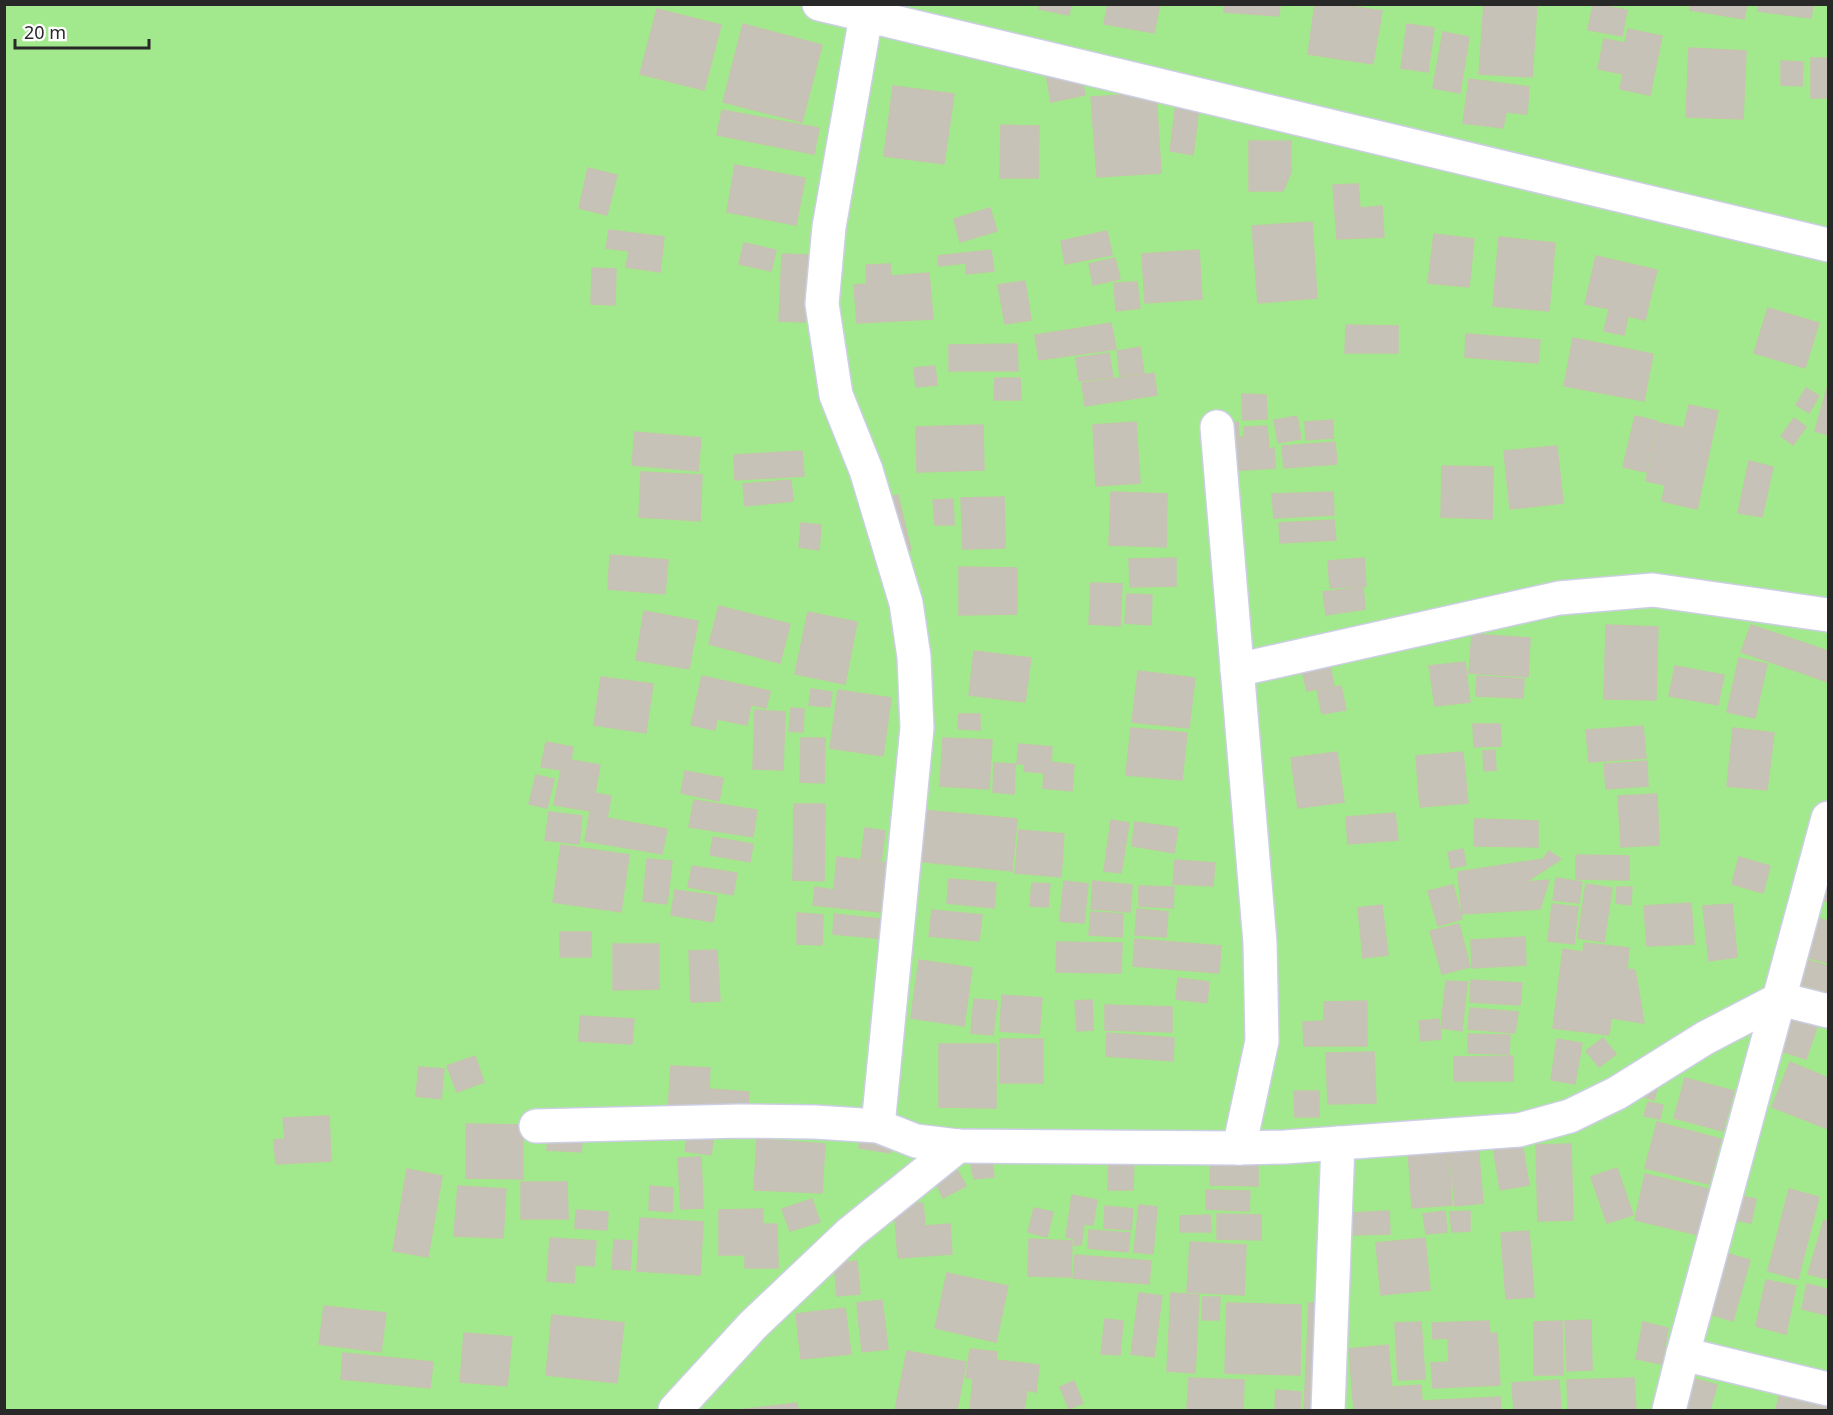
<svg xmlns="http://www.w3.org/2000/svg" width="1833" height="1415" font-family="'Noto Sans',sans-serif">
<style>
.green{fill:#a2e98d}
.building{fill:#c7c2b7;stroke:#c7c2b1;stroke-width:1.5}
.lines{fill:none;stroke-linecap:round;stroke-linejoin:round}
.street-casing{stroke:#cccee3;stroke-width:36}
.street{stroke:#fff;stroke-width:33}
</style>
<rect width="100%" height="100%" fill="#ece5d7"/>
<rect class="green" x="5" y="5" width="1823" height="1405"/>
<g class="building">
<polygon points="1040,4 1071,4 1069,15 1039,9"/>
<polygon points="1108,4 1160,4 1154,33 1104,24"/>
<polygon points="1224,4 1280,4 1279,16 1224,12"/>
<polygon points="1315,4 1335,4 1382,11 1373,64 1308,54"/>
<polygon points="1484,4 1537,4 1532,77 1479,74"/>
<polygon points="1593,4 1627,10 1622,36 1588,30"/>
<polygon points="1691,4 1747,4 1744,19 1690,10"/>
<polygon points="1758,4 1813,4 1811,18 1758,11"/>
<polygon points="657,9 721,25 704,90 640,74"/>
<polygon points="743,24 822,45 802,122 723,102"/>
<polygon points="1407,24 1434,28 1428,72 1401,68"/>
<polygon points="1628,29 1662,36 1650,95 1620,89 1623,74 1598,69 1604,39 1625,43"/>
<polygon points="1443,32 1469,37 1460,93 1433,88"/>
<polygon points="1689,48 1746,51 1743,119 1686,117"/>
<rect x="1811" y="58" width="17" height="40"/>
<polygon points="1781,61 1803,62 1802,86 1781,85"/>
<polygon points="1079,67 1085,95 1051,102 1046,73"/>
<polygon points="1469,79 1529,87 1527,114 1506,112 1503,128 1463,123"/>
<polygon points="893,86 954,94 944,164 884,156"/>
<polygon points="1156,93 1161,173 1097,177 1091,97"/>
<polygon points="1176,104 1199,107 1193,155 1170,151"/>
<polygon points="722,110 819,128 814,154 717,135"/>
<polygon points="1001,125 1039,126 1038,178 1000,178"/>
<polygon points="1249,141 1291,141 1291,172 1283,191 1249,191"/>
<polygon points="735,165 805,178 796,225 727,212"/>
<polygon points="588,168 617,175 607,215 579,208"/>
<polygon points="1358,184 1360,208 1382,206 1384,237 1337,239 1333,185"/>
<polygon points="990,208 997,231 960,242 954,219"/>
<polygon points="1312,222 1317,298 1258,303 1252,226"/>
<polygon points="609,230 664,237 660,272 626,267 629,251 606,248"/>
<polygon points="1107,231 1112,255 1065,264 1061,241"/>
<polygon points="1434,234 1474,239 1469,287 1428,283"/>
<polygon points="1499,237 1555,243 1549,311 1493,306"/>
<polygon points="744,243 776,250 771,271 739,264"/>
<polygon points="991,250 994,271 966,274 966,263 939,266 938,256"/>
<polygon points="1199,250 1202,299 1145,303 1142,254"/>
<polygon points="782,254 808,255 805,322 779,321"/>
<polygon points="1596,256 1657,270 1645,320 1628,316 1624,335 1604,331 1609,309 1585,304"/>
<polygon points="1115,258 1120,279 1093,285 1089,264"/>
<polygon points="890,264 891,276 929,273 933,319 857,323 854,285 867,284 866,265"/>
<polygon points="592,268 616,269 615,305 591,304"/>
<polygon points="1025,281 1031,320 1005,324 998,285"/>
<polygon points="1137,282 1140,308 1116,311 1114,283"/>
<polygon points="1768,308 1819,323 1805,368 1754,353"/>
<polygon points="1111,323 1116,349 1039,360 1035,335"/>
<polygon points="1346,325 1398,326 1398,353 1345,353"/>
<polygon points="1466,334 1540,340 1538,363 1465,357"/>
<polygon points="1573,338 1653,354 1644,401 1564,386"/>
<polygon points="1017,344 1018,371 949,371 949,345"/>
<polygon points="1140,347 1144,373 1120,376 1117,351"/>
<polygon points="1109,353 1113,377 1079,381 1076,358"/>
<polygon points="935,366 937,385 916,387 914,368"/>
<polygon points="1154,373 1157,395 1085,406 1082,383"/>
<polygon points="995,378 1020,378 1021,400 994,400"/>
<polygon points="1828,385 1828,435 1815,431"/>
<polygon points="1806,388 1819,396 1809,413 1796,405"/>
<polygon points="1242,394 1266,395 1267,419 1243,420"/>
<polygon points="1689,405 1718,411 1697,509 1662,501 1665,485 1646,481 1658,423 1684,428"/>
<polygon points="1297,416 1301,439 1278,443 1274,420"/>
<polygon points="1635,416 1657,421 1646,472 1623,467"/>
<polygon points="1794,418 1806,427 1793,445 1781,436"/>
<polygon points="1333,420 1333,438 1306,440 1305,422"/>
<polygon points="1136,422 1140,483 1096,486 1093,425"/>
<polygon points="1238,422 1239,437 1244,437 1244,427 1267,426 1269,449 1274,448 1275,468 1229,471 1226,423"/>
<polygon points="983,425 984,470 917,472 916,427"/>
<polygon points="635,432 701,438 698,471 632,465"/>
<polygon points="1335,442 1337,464 1284,468 1282,446"/>
<polygon points="1557,446 1563,503 1510,509 1504,451"/>
<polygon points="802,451 804,476 735,480 734,455"/>
<polygon points="1749,461 1773,467 1762,517 1738,513"/>
<polygon points="1442,466 1493,467 1492,519 1441,517"/>
<polygon points="641,472 702,475 700,521 639,517"/>
<polygon points="791,480 793,501 745,506 743,484"/>
<polygon points="1111,492 1167,494 1166,547 1109,545"/>
<polygon points="1333,492 1334,515 1274,518 1272,494"/>
<polygon points="898,495 911,550 896,550 884,498"/>
<polygon points="1004,497 1005,548 963,549 961,498"/>
<polygon points="953,499 954,525 935,525 933,500"/>
<polygon points="1334,520 1336,540 1280,543 1279,523"/>
<polygon points="801,523 821,525 819,550 799,547"/>
<polygon points="610,555 668,560 665,594 608,589"/>
<polygon points="1176,558 1176,586 1130,587 1129,559"/>
<polygon points="1364,558 1366,586 1330,588 1328,561"/>
<polygon points="959,567 1017,568 1017,614 959,615"/>
<polygon points="1091,583 1122,584 1120,626 1089,624"/>
<polygon points="1363,587 1365,609 1326,615 1323,592"/>
<polygon points="1127,594 1152,595 1151,625 1125,623"/>
<polygon points="719,606 790,624 780,663 709,644"/>
<polygon points="644,611 698,621 689,669 636,660"/>
<polygon points="808,612 857,622 845,684 795,674"/>
<polygon points="1606,625 1658,627 1656,700 1604,699"/>
<polygon points="1751,625 1828,651 1828,682 1741,652"/>
<polygon points="1472,634 1530,638 1528,677 1469,673"/>
<polygon points="974,651 1031,658 1025,702 969,695"/>
<polygon points="1739,658 1767,664 1755,718 1727,712"/>
<polygon points="1329,661 1334,686 1307,691 1301,666"/>
<polygon points="1465,662 1470,702 1435,706 1429,666"/>
<polygon points="1675,666 1724,675 1718,705 1669,696"/>
<polygon points="1138,671 1195,678 1189,728 1132,722"/>
<polygon points="702,676 770,691 766,708 751,705 747,725 717,719 715,730 691,725"/>
<polygon points="1477,676 1524,679 1523,698 1476,696"/>
<polygon points="601,677 653,684 646,733 594,725"/>
<polygon points="1341,686 1346,710 1322,714 1317,690"/>
<polygon points="811,689 832,692 830,707 809,705"/>
<polygon points="838,690 891,698 883,756 830,748"/>
<polygon points="791,708 804,709 803,732 789,731"/>
<polygon points="755,710 785,712 783,770 753,769"/>
<polygon points="959,714 980,714 980,730 958,729"/>
<polygon points="1473,724 1500,724 1501,746 1474,747"/>
<polygon points="1643,726 1646,758 1589,762 1586,730"/>
<polygon points="1131,728 1187,733 1182,780 1126,775"/>
<polygon points="1733,728 1774,733 1767,790 1727,786"/>
<polygon points="801,738 825,738 824,783 800,782"/>
<polygon points="943,738 992,740 989,789 940,786"/>
<polygon points="546,742 573,747 571,760 600,765 595,793 611,796 607,818 667,829 662,854 585,841 590,811 554,805 561,770 541,767"/>
<polygon points="1019,744 1052,747 1051,762 1074,765 1072,791 1043,788 1044,773 1024,771 1025,764 1017,764"/>
<polygon points="1495,750 1496,770 1484,771 1483,751"/>
<polygon points="1337,752 1344,802 1298,808 1291,758"/>
<polygon points="1463,752 1468,803 1420,807 1416,756"/>
<polygon points="1647,761 1648,786 1606,789 1604,764"/>
<polygon points="994,763 1015,764 1014,794 993,792"/>
<polygon points="685,771 723,778 719,801 681,793"/>
<polygon points="536,775 554,779 547,808 529,804"/>
<polygon points="1657,794 1659,845 1621,847 1618,796"/>
<polygon points="694,800 757,810 753,837 689,827"/>
<polygon points="794,804 825,804 824,881 793,880"/>
<polygon points="921,810 1017,819 1012,871 916,861"/>
<polygon points="549,812 582,816 579,844 545,840"/>
<polygon points="1395,813 1398,840 1348,844 1346,817"/>
<polygon points="1475,819 1538,821 1538,847 1474,846"/>
<polygon points="1111,820 1129,823 1121,873 1104,871"/>
<polygon points="1135,822 1178,828 1174,853 1132,846"/>
<polygon points="865,828 885,831 881,861 861,859"/>
<polygon points="1019,830 1064,834 1061,877 1015,873"/>
<polygon points="713,837 753,844 750,862 710,855"/>
<polygon points="561,845 629,855 621,912 553,902"/>
<polygon points="1463,849 1466,865 1451,868 1448,852"/>
<polygon points="1549,851 1561,859 1526,882 1549,880 1540,909 1462,914 1458,872 1543,859"/>
<polygon points="1576,855 1629,856 1629,880 1576,879"/>
<polygon points="837,857 886,863 880,912 813,905 815,887 834,890"/>
<polygon points="1739,857 1770,866 1763,893 1732,884"/>
<polygon points="647,859 672,861 667,904 643,901"/>
<polygon points="1175,860 1215,863 1213,886 1173,884"/>
<polygon points="692,866 737,873 733,895 688,887"/>
<polygon points="1828,870 1828,902 1818,899"/>
<polygon points="1556,878 1582,882 1579,903 1553,900"/>
<polygon points="949,879 996,883 994,908 947,903"/>
<polygon points="1064,881 1088,884 1084,923 1060,921"/>
<polygon points="1093,881 1132,885 1130,912 1091,909"/>
<polygon points="1032,883 1050,884 1048,907 1030,906"/>
<polygon points="1586,884 1612,888 1604,942 1578,938"/>
<polygon points="1453,885 1462,919 1438,926 1428,891"/>
<polygon points="1139,886 1174,887 1173,908 1139,906"/>
<polygon points="1617,887 1632,887 1631,905 1616,903"/>
<polygon points="675,890 717,896 713,922 671,915"/>
<polygon points="1691,903 1694,944 1647,946 1644,906"/>
<polygon points="1552,904 1578,907 1574,944 1548,941"/>
<polygon points="1732,904 1737,957 1709,961 1703,906"/>
<polygon points="1382,905 1388,955 1363,958 1358,908"/>
<polygon points="1137,909 1168,912 1166,937 1135,935"/>
<polygon points="932,910 982,915 979,941 929,936"/>
<polygon points="1091,912 1123,914 1122,937 1089,935"/>
<polygon points="797,913 823,915 822,945 797,944"/>
<polygon points="834,914 889,920 887,939 833,934"/>
<polygon points="1808,915 1828,921 1828,963 1798,955"/>
<polygon points="1459,924 1470,967 1442,974 1430,931"/>
<rect x="560" y="932" width="31" height="25"/>
<polygon points="1525,937 1526,965 1472,968 1471,940"/>
<polygon points="1135,939 1221,946 1219,973 1133,966"/>
<polygon points="1057,942 1122,943 1121,973 1056,972"/>
<polygon points="1584,943 1629,948 1627,969 1635,970 1644,1023 1611,1018 1609,1035 1553,1028 1563,949 1583,952"/>
<polygon points="613,944 659,944 659,989 613,990"/>
<polygon points="717,950 720,1001 691,1002 689,951"/>
<polygon points="1800,958 1828,966 1828,992 1794,983"/>
<polygon points="919,960 972,968 964,1026 911,1018"/>
<polygon points="1178,978 1209,982 1207,1003 1176,999"/>
<polygon points="1471,980 1522,983 1520,1005 1470,1002"/>
<polygon points="1446,981 1467,982 1462,1031 1441,1028"/>
<polygon points="1002,995 1042,998 1039,1034 1000,1031"/>
<polygon points="974,999 997,1001 993,1035 971,1033"/>
<polygon points="1092,1000 1093,1030 1077,1031 1075,1001"/>
<polygon points="1367,1001 1367,1046 1304,1046 1303,1022 1324,1021 1324,1002"/>
<polygon points="1105,1005 1172,1007 1172,1032 1105,1030"/>
<polygon points="1470,1008 1518,1012 1515,1033 1468,1029"/>
<polygon points="580,1016 634,1019 632,1044 579,1041"/>
<polygon points="1793,1016 1818,1024 1806,1059 1781,1051"/>
<polygon points="1439,1019 1441,1039 1421,1041 1419,1021"/>
<polygon points="1107,1033 1174,1038 1173,1061 1106,1056"/>
<polygon points="1468,1034 1510,1035 1509,1054 1468,1053"/>
<polygon points="1603,1038 1616,1054 1599,1067 1586,1051"/>
<rect x="1000" y="1039" width="43" height="44"/>
<polygon points="1557,1039 1582,1043 1575,1084 1551,1080"/>
<polygon points="939,1044 996,1044 996,1108 939,1107"/>
<polygon points="1374,1052 1376,1103 1328,1104 1326,1053"/>
<polygon points="475,1056 484,1082 457,1092 447,1066"/>
<polygon points="1513,1056 1513,1081 1454,1081 1454,1057"/>
<polygon points="1790,1062 1828,1078 1828,1129 1772,1107"/>
<polygon points="671,1066 710,1068 709,1089 749,1092 747,1115 668,1111"/>
<polygon points="419,1067 444,1069 441,1099 416,1096"/>
<polygon points="1685,1078 1734,1091 1723,1131 1674,1118"/>
<polygon points="1658,1085 1654,1100 1639,1095"/>
<polygon points="1294,1091 1319,1091 1319,1117 1295,1117"/>
<polygon points="1648,1102 1663,1105 1660,1119 1644,1116"/>
<polygon points="329,1116 331,1161 276,1164 274,1140 285,1139 283,1118"/>
<polygon points="1657,1122 1721,1139 1709,1184 1645,1168"/>
<polygon points="466,1124 523,1125 523,1179 466,1178"/>
<polygon points="688,1129 714,1133 711,1155 685,1151"/>
<polygon points="862,1129 893,1134 890,1153 859,1148"/>
<polygon points="548,1134 583,1137 581,1152 547,1150"/>
<polygon points="1521,1136 1529,1185 1500,1190 1492,1140"/>
<polygon points="757,1139 825,1144 822,1193 754,1190"/>
<polygon points="1478,1144 1483,1203 1455,1206 1449,1147"/>
<polygon points="1571,1144 1573,1220 1538,1221 1536,1145"/>
<polygon points="1448,1146 1452,1205 1412,1208 1408,1149"/>
<polygon points="1109,1154 1134,1155 1133,1190 1108,1190"/>
<polygon points="701,1157 703,1208 681,1209 678,1158"/>
<polygon points="992,1158 994,1177 974,1179 970,1160"/>
<polygon points="1210,1160 1258,1161 1258,1186 1210,1185"/>
<polygon points="954,1164 966,1186 943,1198 932,1174"/>
<polygon points="1617,1168 1633,1215 1607,1223 1591,1177"/>
<polygon points="407,1169 442,1176 428,1257 393,1251"/>
<polygon points="1645,1174 1709,1189 1699,1235 1635,1220"/>
<polygon points="521,1182 567,1182 568,1219 521,1219"/>
<polygon points="458,1186 506,1189 503,1238 454,1236"/>
<polygon points="650,1186 673,1188 672,1212 649,1210"/>
<polygon points="1789,1189 1819,1197 1798,1279 1768,1271"/>
<polygon points="1206,1190 1250,1191 1249,1211 1206,1209"/>
<polygon points="1072,1195 1097,1200 1093,1225 1084,1224 1081,1245 1074,1245 1075,1239 1066,1237"/>
<polygon points="1736,1195 1756,1199 1751,1223 1731,1219"/>
<polygon points="812,1199 820,1222 790,1231 782,1209"/>
<polygon points="923,1203 925,1226 950,1224 952,1254 898,1258 894,1205"/>
<polygon points="1139,1205 1157,1207 1153,1254 1134,1252"/>
<polygon points="1105,1206 1133,1209 1131,1230 1104,1228"/>
<polygon points="1034,1208 1053,1212 1047,1237 1028,1232"/>
<polygon points="763,1209 763,1224 777,1224 778,1268 745,1268 745,1255 719,1255 719,1210"/>
<polygon points="576,1210 608,1212 607,1230 575,1228"/>
<polygon points="1389,1211 1390,1234 1353,1235 1353,1213"/>
<polygon points="1445,1211 1447,1232 1426,1234 1423,1214"/>
<polygon points="1470,1211 1470,1231 1452,1232 1450,1212"/>
<polygon points="1217,1214 1261,1215 1261,1240 1217,1239"/>
<polygon points="1210,1215 1211,1232 1180,1232 1180,1216"/>
<polygon points="640,1218 703,1222 700,1275 637,1271"/>
<polygon points="1824,1220 1828,1221 1828,1279 1808,1274"/>
<polygon points="1089,1230 1130,1233 1128,1252 1088,1248"/>
<polygon points="1529,1231 1534,1297 1506,1299 1501,1233"/>
<polygon points="550,1238 596,1241 594,1266 575,1265 574,1283 547,1281"/>
<polygon points="1425,1238 1430,1290 1381,1295 1376,1243"/>
<polygon points="1029,1239 1072,1241 1071,1277 1028,1276"/>
<polygon points="614,1240 632,1241 630,1270 612,1269"/>
<polygon points="1190,1242 1246,1245 1244,1295 1187,1292"/>
<polygon points="1722,1252 1750,1260 1733,1321 1706,1313"/>
<polygon points="1075,1255 1151,1261 1149,1284 1073,1278"/>
<polygon points="857,1261 860,1294 837,1296 834,1263"/>
<polygon points="947,1273 1008,1286 996,1342 935,1328"/>
<polygon points="1766,1280 1796,1286 1786,1334 1756,1326"/>
<polygon points="1807,1284 1828,1289 1827,1315 1802,1309"/>
<polygon points="1139,1293 1162,1296 1154,1357 1131,1354"/>
<polygon points="1171,1293 1199,1295 1195,1373 1167,1371"/>
<polygon points="1203,1297 1220,1297 1219,1320 1202,1320"/>
<polygon points="882,1300 888,1349 862,1352 857,1303"/>
<polygon points="1227,1303 1301,1305 1300,1375 1225,1373"/>
<polygon points="1309,1303 1328,1304 1322,1410 1304,1410"/>
<polygon points="324,1306 386,1313 381,1352 319,1344"/>
<polygon points="845,1308 851,1354 801,1359 796,1314"/>
<polygon points="552,1315 624,1323 617,1383 546,1375"/>
<polygon points="1105,1319 1123,1321 1120,1355 1101,1354"/>
<polygon points="1591,1320 1592,1370 1567,1371 1565,1321"/>
<polygon points="1489,1321 1490,1334 1497,1333 1500,1385 1433,1388 1431,1363 1449,1362 1448,1338 1433,1339 1432,1323"/>
<polygon points="1562,1321 1563,1375 1534,1375 1534,1322"/>
<polygon points="1421,1322 1425,1379 1398,1380 1395,1323"/>
<polygon points="1643,1322 1668,1328 1662,1364 1636,1359"/>
<polygon points="464,1333 512,1337 507,1386 460,1382"/>
<polygon points="1388,1345 1394,1410 1354,1410 1349,1349"/>
<polygon points="970,1349 997,1352 996,1360 1039,1365 1036,1392 1027,1390 1024,1410 970,1410 973,1378 966,1378"/>
<polygon points="907,1351 966,1362 957,1410 895,1410"/>
<polygon points="343,1353 433,1362 430,1388 341,1379"/>
<polygon points="1689,1377 1717,1385 1710,1410 1680,1410"/>
<polygon points="1189,1378 1244,1380 1243,1410 1187,1410"/>
<polygon points="1634,1378 1636,1410 1568,1410 1567,1380"/>
<polygon points="1559,1380 1561,1410 1514,1410 1512,1383"/>
<polygon points="1074,1381 1083,1403 1069,1409 1060,1387"/>
<polygon points="1421,1385 1422,1401 1500,1397 1501,1410 1395,1410 1393,1387"/>
<polygon points="1276,1390 1301,1392 1300,1410 1275,1410"/>
<polygon points="1780,1392 1828,1401 1828,1410 1776,1410"/>
<polygon points="797,1403 798,1410 738,1410"/>
</g>
<g class="lines">
<g class="street-casing">
<g id="street">
<polyline points="819,4 1828,245"/>
<polyline points="866,16 829,227 822,304 836,395 866,470 906,603 914,657 917,728 878,1126"/>
<polyline points="1217,427 1260,943 1262,1041 1239,1148"/>
<polyline points="1237,670 1559,598 1653,590 1828,615"/>
<polyline points="536,1126 741,1121 815,1122 878,1126 916,1141 958,1146 1239,1148 1285,1147 1519,1130 1570,1116 1617,1093 1705,1038 1780,999 1828,1011"/>
<polyline points="1683,1354 1828,1389"/>
<polyline points="675,1410 753,1325 850,1233 958,1146"/>
<polyline points="1328,1410 1338,1143"/>
<polyline points="1669,1410 1683,1354 1828,818"/>
</g>
</g>
<use href="#street" class="street"/>
</g>
<rect width="1833" height="1415" fill="none" stroke="#282828" stroke-width="12"/>
<path d="M15 39v9h134v-9" fill="none" stroke="#282828" stroke-width="3"/>
<text x="24" y="39" font-size="18" fill="#282828" stroke="#ffffff" stroke-width="4.5" paint-order="stroke">20 m</text>
</svg>
